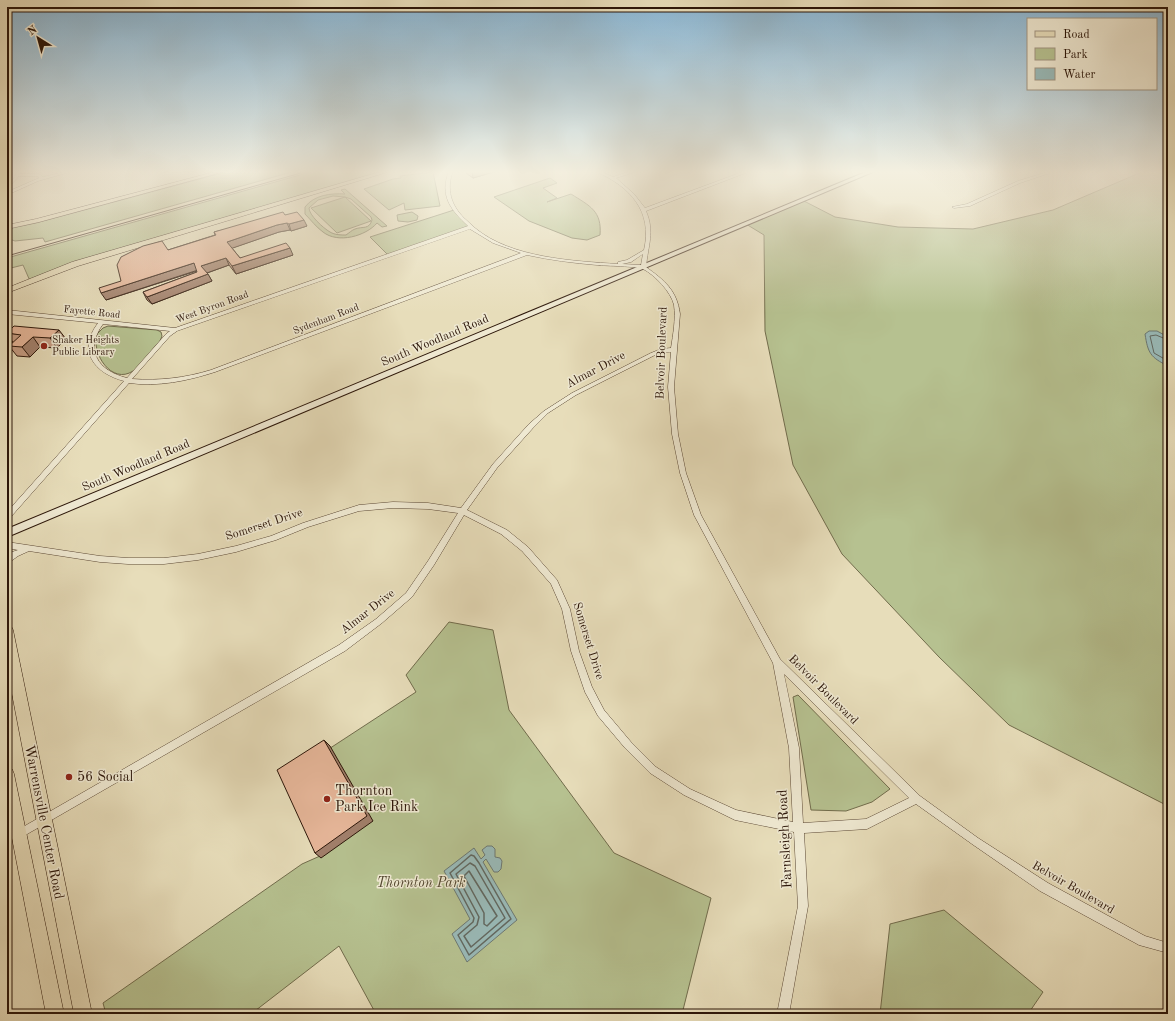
<svg xmlns="http://www.w3.org/2000/svg" width="1175" height="1021" font-family="'Old Standard TT',serif">
<style>
.green{fill:#b6c190;stroke:#716c4c;fill-rule:evenodd}
.water{fill:#99bab8;stroke:#6d7872}
.lines{fill:none;stroke-linecap:round;stroke-linejoin:round}
.shore-far1{stroke:#626860;stroke-width:1}
.shore{stroke:#626860;stroke-width:1.5}
.street-casing{stroke:#5b4835;stroke-width:1}
.secondary-casing{stroke:#2c1609;stroke-width:2}
.primary-casing{stroke:#2c1609;stroke-width:1}
.street{fill:#efe9d2;fill-rule:evenodd}
.secondary{fill:#efe9d2;fill-rule:evenodd}
.primary{fill:#e7ddba;fill-rule:evenodd}
.tram{stroke:#2c1609;stroke-width:1}
.wall{fill:#c69d84;stroke:#2c1609}
.shaded-wall{fill:#a17f6b;stroke:#2c1609}
.building{fill:#e6b699;stroke:#2c1609}
.poi-dot{fill:#8f2418;stroke:#efe9d2;stroke-width:1.5}
.labels{text-anchor:middle;dominant-baseline:central;stroke-width:3;stroke-linejoin:round;paint-order:stroke}
.far-street-label{font-size:10px;fill:#2c1609;stroke:#efe9d2}
.far-poi-label{font-size:10px;fill:#2c1609;stroke:#efe9d2;text-anchor:start}
.street-label{font-size:12px;fill:#2c1609;stroke:#efe9d2}
.near-poi-label{font-size:14px;fill:#2c1609;stroke:#efe9d2;text-anchor:start}
.near-street-label{font-size:14px;fill:#2c1609;stroke:#efe9d2}
.near-park-label{font-size:14px;font-style:italic;fill:#554932;stroke:#efe9d2}
</style>
<rect width="100%" height="100%" fill="#e7ddba"/>
<filter id="stains"><feTurbulence type="fractalNoise" baseFrequency=".005" numOctaves="4"/><feColorMatrix values="0 0 0 0 .2 0 0 0 0 .09 0 0 0 0 .02 0 0 0 .5 -.17"/></filter>
<radialGradient id="worn" r=".72"><stop offset=".6" stop-color="#630" stop-opacity="0"/><stop offset="1" stop-color="#630" stop-opacity=".3"/></radialGradient>
<g class="green">
<polygon points="229,171 295,171 45,242 43,238 15,241 7,238 7,229 36,223"/>
<polygon points="314,171 388,171 83,262 30,281 23,265 7,269 7,258"/>
<polygon points="1144,171 1168,171 1168,806 1009,725 939,657 842,554 793,465 765,331 764,235 746,224 802,200 835,217 898,227 973,229 1053,210"/>
<polygon points="433,172 440,206 405,210 404,203 389,210 364,189 393,179 401,178 400,176"/>
<path d="M550 178 557 183 543 188 557 198 547 202 571 194C590 206 602 211 600 235L587 240 572 238 529 221 494 197Z"/>
<path d="M345 189 387 226 382 227 377 223C366 236 338 244 323 232 316 227 311 220 305 214V207C314 195 331 193 345 194L341 190ZM333 196 345 197 311 208 337 233 371 221 345 197 351 199 371 217 372 220C369 230 363 226 355 229 352 230 349 233 346 235 341 235 335 235 330 232 323 228 309 215 309 208L318 200Z"/>
<polygon points="454,210 470,227 388,255 370,237"/>
<polygon points="412,212 418,216 417,220 408,222 398,221 397,215"/>
<path d="M108 326 157 330 161 332 162 336 160 341C151 350 143 364 133 371 112 385 91 354 97 334L103 328Z"/>
<polygon points="449,622 493,630 509,710 614,853 711,898 682,1014 376,1014 339,946 251,1014 106,1014 103,1003 302,864 320,856 289,775 416,692 406,675"/>
<polygon points="798,695 890,789 872,802 846,811 811,810 793,697"/>
<polygon points="944,910 1043,992 1028,1014 880,1014 890,924"/>
</g>
<g class="water">
<path d="M1149 331H1157L1168 337V366C1150 357 1148 353 1145 334Z"/>
<polygon points="487,846 492,846 495,849 495,857 500,858 502,861 501,869 498,872 494,872 486,859 483,862 517,920 467,962 452,934 470,919 444,871 474,848 481,859 485,855 482,850"/>
</g>
<g class="lines">
<polyline class="shore-far1" points="1168,340 1156,335 1150,336 1154,353 1168,361"/>
<g class="shore">
<polygon points="471,855 474,856 479,863 511,919 469,955 458,935 473,922 474,918 450,873"/>
<polygon points="470,863 475,866 505,918 471,947 464,936 477,925 479,917 456,874"/>
<polygon points="469,871 497,916 487,926 484,924 484,913 464,876"/>
</g>
<g class="street-casing">
<g id="street">
<polygon points="16,171 18,171 19,174 39,174 43,177 68,171 73,171 38,181 7,195 7,192 39,178 38,176 19,176 7,189 7,185 15,177"/>
<path d="M449 171H453C446 189 451 205 464 218 468 221 471 225 475 228 511 258 573 261 618 264V262L627 260 644 250C653 211 630 187 597 172L596 171H600L613 177 631 171H636L635 172 616 178 634 194 645 208 745 171H749L748 172 646 211C655 232 648 245 646 267 664 280 677 290 680 314L674 387 678 434 686 473 701 515 780 659 920 796 978 838 1048 883 1145 936 1168 943V953L1139 945 1040 891 972 844 916 804 867 829 804 833 808 906 789 1014H777L798 906 794 832 735 820 684 795 650 773 625 748 598 716 585 692 571 651 562 609 551 584 522 551 501 534 464 515 434 565 412 597 382 623 345 651 22 837 19 839 16 837 14 834 16 831 339 645 376 619 406 593 428 561 458 513 428 509 393 508 359 511 308 527 276 540 236 552 198 560 164 564H128L100 562 29 551 18 556 7 564V557L12 552 18 550 7 548V542L100 556 128 558H164L198 554 236 546 271 536 303 523 359 505 393 502 428 503 461 508 493 464 529 424 544 411 572 393 651 353 661 349 671 348C673 335 676 319 674 305 671 292 655 275 643 269 636 266 606 266 597 265 573 263 550 260 527 255L215 372C187 381 158 387 129 383L9 519 7 520V512L124 381C94 373 77 351 98 323L7 314V310L175 328 468 226C451 210 439 196 449 171ZM470 229 493 243 521 253 211 370C185 378 159 381 132 379L170 336 177 331ZM643 254 641 265 622 264 631 262ZM103 324 170 331 166 334 127 378C98 371 84 350 103 324ZM671 352 668 387 672 434 680 473 694 515 773 663 789 748 793 822 736 810 690 789 656 767 631 742 604 710 592 687 579 651 570 609 557 580 528 547 507 530 467 510 497 468 533 428 548 413 576 395 655 355 662 353ZM784 674 909 798 866 819 803 823 799 748Z"/>
<polygon points="1051,171 1056,171 1020,183 970,206 954,208 952,207 967,204 1018,181"/>
</g>
</g>
<g class="secondary-casing">
<polygon id="secondary" points="868,171 875,171 7,537 7,529"/>
</g>
<g class="primary-casing">
<g id="primary">
<polygon points="218,171 226,171 39,222 7,229 7,225 36,219"/>
<polygon points="383,171 391,171 78,266 7,293 7,288 72,262"/>
<polygon points="7,624 11,626 13,630 92,1014 74,1014 7,668"/>
<polygon points="7,767 12,769 14,774 64,1014 46,1014 7,812"/>
</g>
</g>
<use href="#street" class="street"/>
<use href="#secondary" class="secondary"/>
<use href="#primary" class="primary"/>
<polyline class="tram" points="7,256 308,171"/>
</g>
<g class="wall">
<polygon points="465,171 497,171 473,178 466,173"/>
<polygon points="285,215 307,226 291,231 290,230 279,232 232,248 240,258 293,255 236,274 229,265 207,273 212,281 152,304 147,300 143,292 197,272 197,271 106,300 121,281 168,250 215,235 214,232"/>
<polygon points="7,333 66,339 57,348 40,347 30,357 17,356 9,346 13,342 7,335"/>
</g>
<g class="shaded-wall">
<polygon points="472,171 497,171 473,178"/>
<polygon points="304,220 307,226 291,231 289,224"/>
<polygon points="287,223 290,230 279,232 230,249 227,242 277,225"/>
<polygon points="290,248 293,255 236,274 232,266"/>
<polygon points="226,258 229,265 204,274 201,266"/>
<polygon points="194,263 198,270 106,300 101,293"/>
<polygon points="208,274 212,281 152,304 147,297"/>
<polygon points="59,330 66,339 57,348 50,338"/>
<polygon points="33,337 40,347 30,357 22,347"/>
<polygon points="324,740 330,746 373,821 321,858 315,853"/>
</g>
<g class="building">
<polygon points="283,212 285,215 297,212 304,220 289,224 287,223 277,225 227,242 240,258 286,243 290,248 232,266 226,258 201,266 208,274 147,297 143,292 197,272 194,263 101,293 99,288 121,281 117,265 121,257 143,246 162,241 168,250 216,235 214,232"/>
<polygon points="14,326 59,330 50,338 33,337 22,347 9,346 21,335 7,333"/>
<polygon points="324,740 367,816 315,853 277,770"/>
</g>
<linearGradient id="sky" x2="0" y2="1"><stop stop-color="#88b6d5"/><stop offset="0.55" stop-color="#f4f0e0"/><stop offset="1" stop-color="#f4f0e0" stop-opacity="0"/></linearGradient>
<rect width="1175" height="313" fill="url(#sky)"/>
<g class="poi-dot">
<circle cx="44" cy="346" r="4"/>
<circle cx="69" cy="777" r="4"/>
<circle cx="327" cy="799" r="4"/>
</g>
<g class="labels">
<g class="far-street-label">
<text transform="translate(212 307) rotate(-20)">West Byron Road</text>
<text transform="translate(92 312) rotate(6)">Fayette Road</text>
<text transform="translate(326 319) rotate(-21)">Sydenham Road</text>
</g>
<g class="far-poi-label">
<text x="52" y="340">Shaker Heights<tspan x="52" dy="12">Public Library</tspan></text>
</g>
<g class="street-label">
<text transform="translate(435 341) rotate(-23)">South Woodland Road</text>
<text transform="translate(662 353) rotate(-88)">Belvoir Boulevard</text>
<text transform="translate(596 370) rotate(-28)">Almar Drive</text>
<text transform="translate(136 466) rotate(-23)">South Woodland Road</text>
<text transform="translate(264 525) rotate(-18)">Somerset Drive</text>
<text transform="translate(368 612) rotate(-38)">Almar Drive</text>
<text transform="translate(588 641) rotate(73)">Somerset Drive</text>
<text transform="translate(823 690) rotate(45)">Belvoir Boulevard</text>
<text transform="translate(1073 888) rotate(30)">Belvoir Boulevard</text>
</g>
<g class="near-poi-label">
<text x="77" y="777">56 Social</text>
<text x="335" y="791">Thornton<tspan x="335" dy="16">Park Ice Rink</tspan></text>
</g>
<g class="near-street-label">
<text transform="translate(44 822) rotate(79)">Warrensville Center Road</text>
<text transform="translate(785 839) rotate(-93)">Farnsleigh Road</text>
</g>
<g class="near-park-label">
<text x="421" y="883">Thornton Park</text>
</g>
</g>
<rect width="1175" height="1021" fill="none" stroke="#e7ddba" stroke-width="24"/>
<rect x="8" y="8" width="1159" height="1005" fill="none" stroke="#2c1609" stroke-width="2"/>
<rect x="12" y="12" width="1151" height="997" fill="none" stroke="#2c1609"/>
<rect x="1027" y="18" width="130" height="72" fill="#efe9d2" stroke="#a19582"/>
<rect x="1035" y="31" width="20" height="6" fill="#e7ddba" stroke="#a19582"/>
<text x="1063" y="38" font-size="12" fill="#2c1609">Road</text>
<rect x="1035" y="48" width="20" height="12" fill="#b6c190" stroke="#a19582"/>
<text x="1063" y="58" font-size="12" fill="#2c1609">Park</text>
<rect x="1035" y="68" width="20" height="12" fill="#99bab8" stroke="#a19582"/>
<text x="1063" y="78" font-size="12" fill="#2c1609">Water</text>
<g transform="translate(38 38) rotate(323)" stroke="#efe9d2" stroke-width="3" paint-order="stroke">
<path d="M0-3L7 15L0 10L-7 15Z" fill="#2c1609"/>
<text y="-6" font-size="11" font-weight="bold" text-anchor="middle" fill="#2c1609">N</text>
</g>
<rect width="100%" height="100%" filter="url(#stains)"/>
<rect width="100%" height="100%" fill="url(#worn)"/>
</svg>
